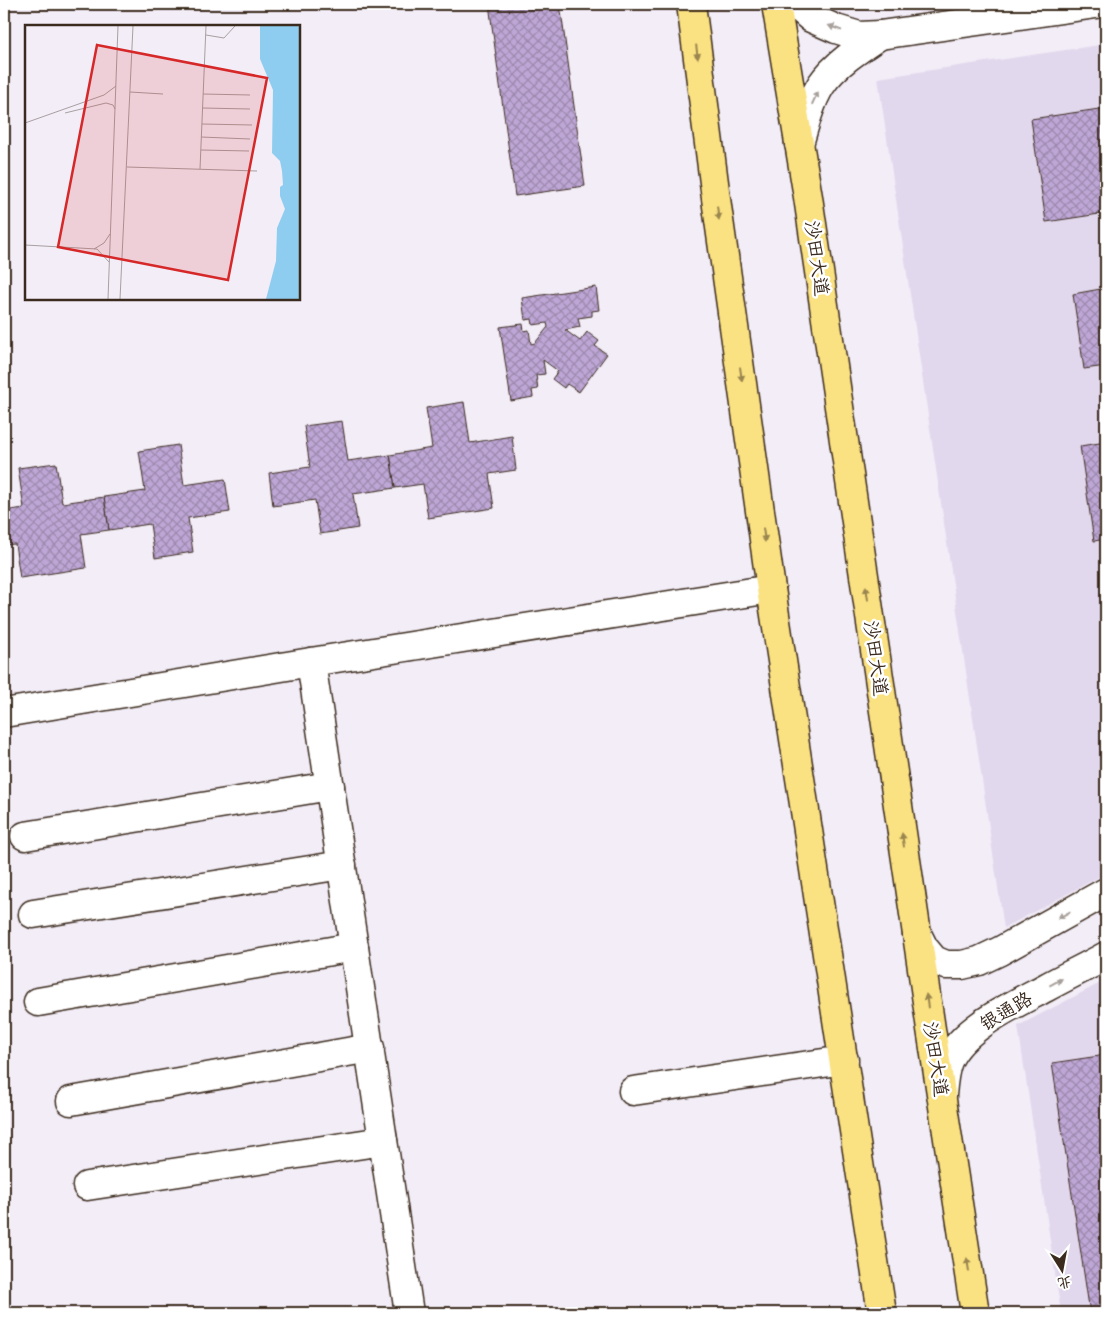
<svg xmlns="http://www.w3.org/2000/svg" width="1110" height="1317" font-family="Sriracha,'LXGW WenKai TC',sans-serif">
<style>
.built{fill:#e2d8ed}
.building{fill:url(#building-cross-hatch);stroke:#3b2a1e}
.lines{fill:none;stroke-linecap:round;stroke-linejoin:round}
.minor-casing{stroke:#3b2a1e;stroke-width:31}
.tertiary-casing{stroke:#3b2a1e;stroke-width:31}
.primary-casing{stroke:#3b2a1e;stroke-width:31}
.minor{stroke:#fff;stroke-width:28}
.tertiary{stroke:#fff;stroke-width:28}
.primary{stroke:#fae181;stroke-width:28}
.oneway{fill:#a79f9a}
.oneway2{fill:#9a8650}
.labels{text-anchor:middle;dominant-baseline:central;stroke-width:5;stroke-linejoin:round;paint-order:stroke}
.street-label{font-size:19px;fill:#3b2a1e;stroke:#fff}
.inset-road{fill:none;stroke:#a99fa0;stroke-width:1}
.view{fill:#d62828;fill-opacity:0.15;stroke:#d62828;stroke-width:2.5}
.inset-edge{fill:none;stroke:#3b2a1e;stroke-width:2.5}
</style>
<defs>
<pattern id="building-cross-hatch" width="8" height="8" patternUnits="userSpaceOnUse" patternTransform="scale(1.25)"><rect width="8" height="8" fill="#bea7d6"/><path d="M0 0l8 8M0 8l8-8" fill="none" stroke="#9c88ad"/></pattern>
</defs>
<rect width="100%" height="100%" fill="#f2edf7"/>
<filter id="ink" filterUnits="userSpaceOnUse"><feTurbulence type="fractalNoise" baseFrequency=".02" numOctaves="2"/><feDisplacementMap in="SourceGraphic" scale="10" xChannelSelector="R" yChannelSelector="G"/><feConvolveMatrix kernelMatrix="1 2 1 2 8 2 1 2 1" color-interpolation-filters="sRGB"/></filter>
<g filter="url(#ink)">
<g class="built">
<polygon points="1106,44 1106,873 1004,928 878,78"/>
<polygon points="1106,980 1106,1313 1061,1313 1018,1026"/>
</g>
<g class="building">
<polygon points="489,4 560,4 585,186 515,196"/>
<polygon points="1106,108 1106,213 1046,222 1031,119"/>
<polygon points="1106,234 1106,366 1084,369 1073,294 1106,288 1105,251"/>
<polygon points="596,287 599,310 592,311 592,316 578,318 580,327 565,330 580,341 587,332 599,341 595,346 607,354 579,392 567,384 564,388 552,379 558,371 543,360 545,374 536,375 538,389 532,390 533,397 511,401 500,327 523,324 524,331 529,330 531,344 535,343 548,327 547,323 533,325 532,319 525,320 522,298"/>
<polygon points="464,402 470,443 512,436 516,470 489,474 494,508 428,518 423,484 395,488 390,455 432,448 426,408"/>
<polygon points="342,421 348,461 390,455 395,488 353,494 358,528 320,534 315,500 273,506 269,473 310,467 304,426"/>
<polygon points="1106,442 1106,539 1094,541 1080,446"/>
<polygon points="178,445 184,485 225,479 230,512 188,518 193,552 155,558 150,524 109,530 104,497 145,491 139,451"/>
<polygon points="56,463 62,503 104,497 109,530 81,534 86,568 20,578 15,544 4,545 4,511 24,508 18,468"/>
<polygon points="1106,1055 1106,1313 1090,1313 1052,1063"/>
</g>
<g class="lines">
<g class="minor-casing">
<g id="minor">
<polyline points="795,4 811,18 836,29 859,36 880,35 1096,4"/>
<path d="M799 144C805 124 810 103 821 85 834 65 860 48 880 35"/>
<polyline points="311,662 409,1313"/>
<polyline points="4,713 311,662 771,589"/>
<polyline points="25,836 330,786"/>
<polyline points="33,914 342,865"/>
<polyline points="38,1002 354,947"/>
<polyline points="633,1091 844,1060"/>
<polyline points="71,1101 370,1048"/>
<polyline points="87,1186 383,1141"/>
</g>
</g>
<g class="tertiary-casing">
<g id="tertiary">
<polyline points="917,934 924,948 934,960 946,965 962,965 979,961 1000,951 1106,892"/>
<path d="M942 1095C943 1083 944 1071 948 1061 962 1028 1015 1004 1045 988 1065 977 1086 967 1106 956"/>
</g>
</g>
<g class="primary-casing">
<g id="primary">
<polyline points="691,4 717,206 771,589 882,1313"/>
<polyline points="776,4 808,197 931,1029 975,1313"/>
</g>
</g>
<use href="#minor" class="minor"/>
<use href="#tertiary" class="tertiary"/>
<use href="#primary" class="primary"/>
</g>
<defs><path id="oneway-solid" d="M-6-.8H1V-3.2L6.5 0L1 3.2V.8H-6Z" transform="scale(1.25)"/></defs>
<g class="oneway">
<use href="#oneway-solid" transform="translate(835 28) rotate(-159)"/>
<use href="#oneway-solid" transform="translate(815 98) rotate(-65)"/>
<use href="#oneway-solid" transform="translate(1064 915) rotate(151)"/>
<use href="#oneway-solid" transform="translate(1056 982) rotate(-28)"/>
</g>
<g class="oneway2">
<use href="#oneway-solid" transform="translate(697 52) rotate(83)"/>
<use href="#oneway-solid" transform="translate(718 213) rotate(82)"/>
<use href="#oneway-solid" transform="translate(741 374) rotate(82)"/>
<use href="#oneway-solid" transform="translate(764 535) rotate(82)"/>
<use href="#oneway-solid" transform="translate(867 593) rotate(-98)"/>
<use href="#oneway-solid" transform="translate(903 840) rotate(-98)"/>
<use href="#oneway-solid" transform="translate(927 1001) rotate(-98)"/>
<use href="#oneway-solid" transform="translate(968 1265) rotate(-99)"/>
</g>
</g>
<g class="labels">
<g class="street-label">
<text transform="translate(817 258) rotate(82)">沙田大道</text>
<text transform="translate(876 658) rotate(82)">沙田大道</text>
<text transform="translate(1006 1011) rotate(-31)">银通路</text>
<text transform="translate(936 1059) rotate(81)">沙田大道</text>
</g>
</g>
<g transform="translate(25 25)">
<rect width="275" height="275" fill="#f2edf7"/>
<path d="M235 1H275V274H241L251 236 252 203 260 184 255 171V162L258 160 257 146 255 136 247 128 248 65 235 34Z" fill="#8fcdf0"/>
<path class="inset-road" d="M181 10 199 13 210 1M105 67 138 69M178 69 225 70M178 83 225 84M40 88 81 78 88 80 90 84M0 98 79 70 91 61M177 99 227 100M176 112 225 114M176 125 224 126M102 142 232 146M175 144 181 1M0 220 72 224 84 237M69 224 79 218 85 209M83 274 93 1M95 274 108 1"/>
<path class="view" d="M72 20 242 53 203 255 33 222Z"/>
<rect width="275" height="275" class="inset-edge"/>
</g>
<rect width="1110" height="1317" fill="none" stroke="#fff" stroke-width="20"/>
<rect x="10" y="10" width="1090" height="1297" fill="none" stroke="#3b2a1e" stroke-width="2" filter="url(#ink)"/>
<g transform="translate(1062 1270) rotate(169)" stroke="#ffffff" stroke-width="4" paint-order="stroke">
<path d="M0-4L9 19L0 12L-9 19Z" fill="#3b2a1e"/>
<text y="-8" font-size="14" font-weight="bold" text-anchor="middle" fill="#3b2a1e">北</text>
</g>
</svg>
